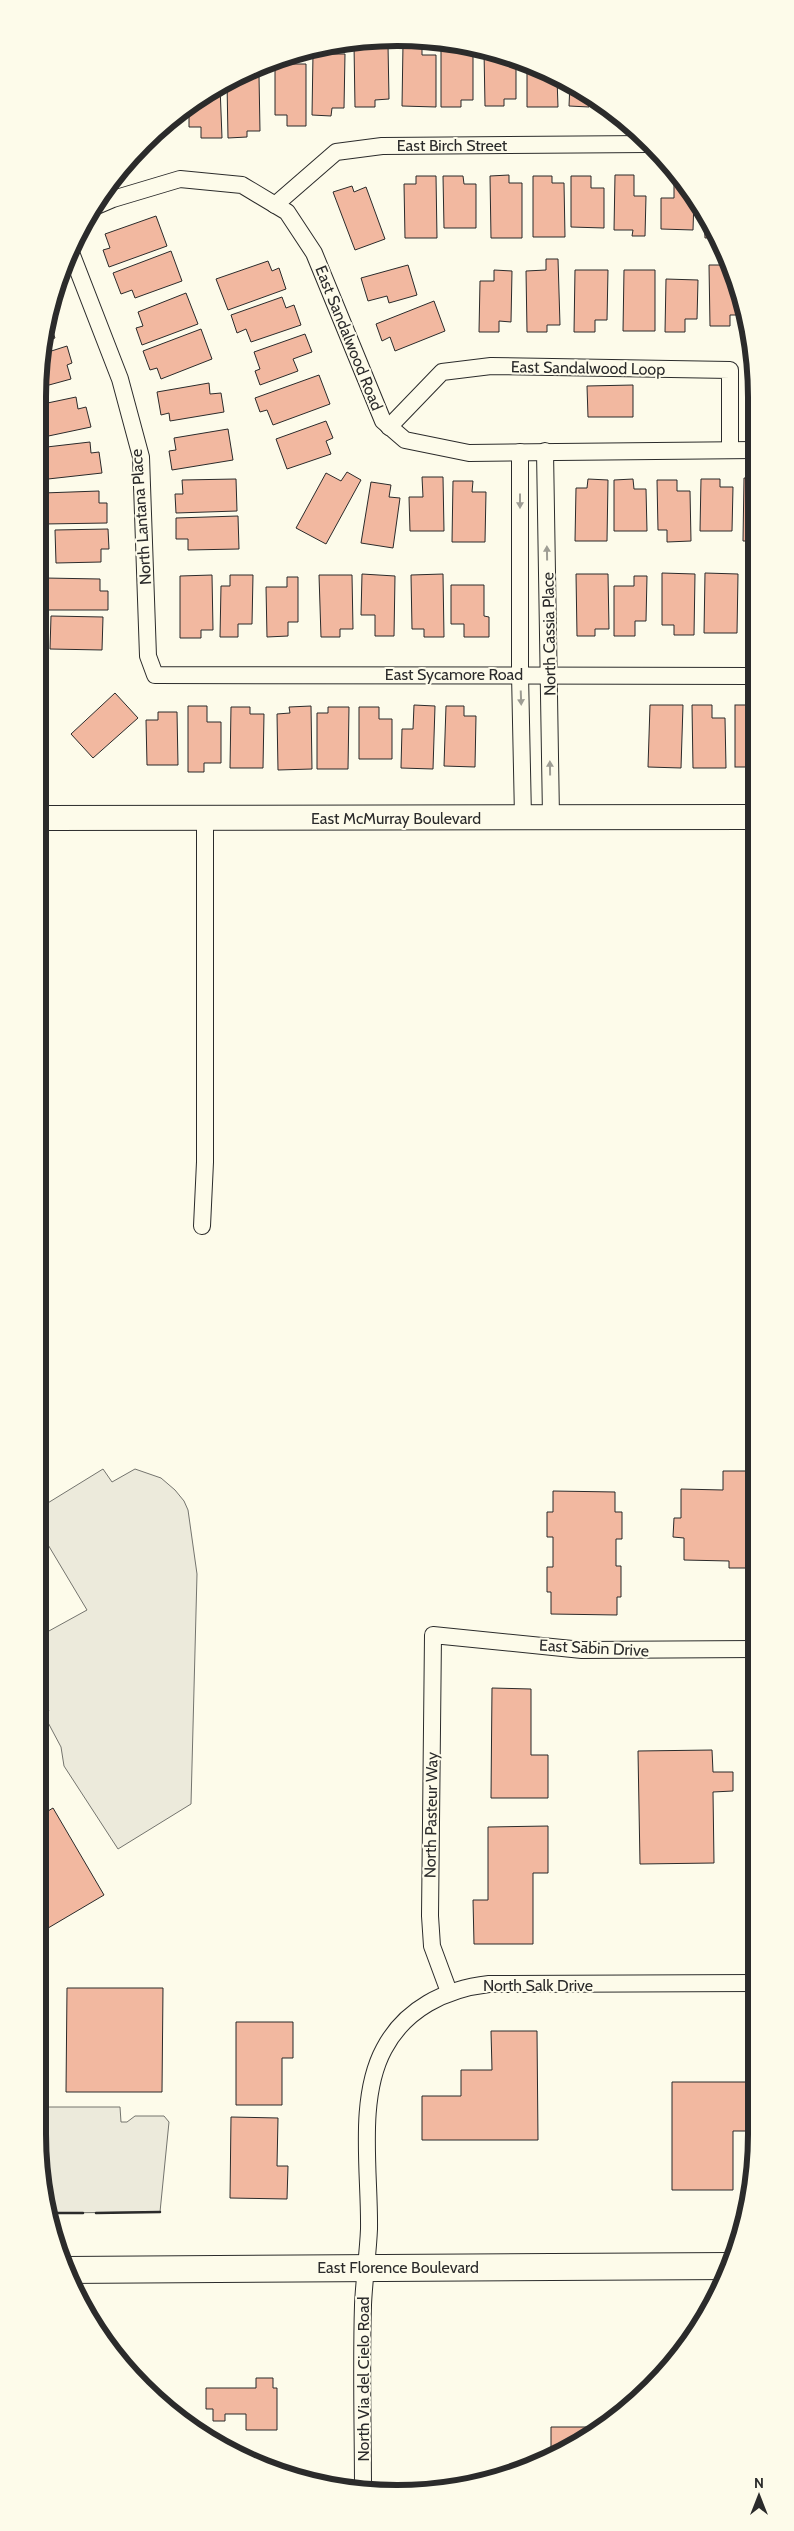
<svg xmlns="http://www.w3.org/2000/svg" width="794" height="2531" font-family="Cabin,sans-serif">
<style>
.parking{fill:#eceadb;stroke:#74746e}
.building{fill:#f2b8a0;stroke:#2b2b2b}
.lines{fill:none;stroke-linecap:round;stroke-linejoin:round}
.street-casing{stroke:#2b2b2b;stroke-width:18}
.secondary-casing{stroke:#2b2b2b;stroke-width:26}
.primary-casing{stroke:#2b2b2b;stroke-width:28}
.street{stroke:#fdfbea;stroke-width:16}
.secondary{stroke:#fdfbea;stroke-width:24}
.primary{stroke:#fdfbea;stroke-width:26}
.wall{stroke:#2b2b2b;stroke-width:2.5}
.oneway{fill:#9e9d94}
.labels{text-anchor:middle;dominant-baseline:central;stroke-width:4;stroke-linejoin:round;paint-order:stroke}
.street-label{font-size:16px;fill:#2b2b2b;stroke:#fdfbea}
.rim{fill:none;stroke:#2b2b2b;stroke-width:6}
</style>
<rect width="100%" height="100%" fill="#fdfbea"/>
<g class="parking">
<polygon points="103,1469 112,1482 135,1469 161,1478 175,1490 184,1501 188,1510 197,1574 191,1804 118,1849 64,1766 61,1747 44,1715 49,1711 38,1692 38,1637 87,1610 38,1528 38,1509"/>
<polygon points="38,2107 120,2107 121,2122 127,2122 135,2116 164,2116 169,2122 160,2212 47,2213 38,2134"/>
</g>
<g class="building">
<polygon points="403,44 422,44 422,55 436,55 436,107 402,106"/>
<polygon points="354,45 388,45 389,99 375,100 375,107 355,107"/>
<polygon points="441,46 473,47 473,100 461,100 461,107 441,107"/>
<polygon points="484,51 516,63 516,99 504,99 504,106 485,106"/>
<polygon points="313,54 345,54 344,108 332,108 331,116 312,115"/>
<polygon points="275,64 306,64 306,126 287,126 287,115 275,115"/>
<polygon points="527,67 557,78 558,107 527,107"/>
<polygon points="238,76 259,76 260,131 247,131 247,137 228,138 227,82"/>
<polygon points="570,83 592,98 589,98 589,107 569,106"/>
<polygon points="220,86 222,138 201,138 201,127 189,127 189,105"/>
<polygon points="163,126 166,133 146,140"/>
<polygon points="509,175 509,183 522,183 522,238 491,238 490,176"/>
<polygon points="615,175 634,175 634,196 646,196 645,236 632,236 633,230 614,230"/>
<polygon points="674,175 678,175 694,199 693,230 661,229 661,198 674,198"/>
<polygon points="416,176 436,176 437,238 405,238 404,184 416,184"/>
<polygon points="443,176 463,176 464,184 476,184 476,228 444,228"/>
<polygon points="533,176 552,176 552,183 564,183 565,237 533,237"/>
<polygon points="571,176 591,176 591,188 604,188 604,228 571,227"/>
<polygon points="352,186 354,192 366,187 385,239 355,250 333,192"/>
<polygon points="156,216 167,246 109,267 103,250 110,248 105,234"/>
<polygon points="704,216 719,237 705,238"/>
<polygon points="171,251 182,281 135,298 132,290 121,294 113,273"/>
<polygon points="546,259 558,259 560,325 547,325 547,332 527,332 526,271 546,270"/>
<polygon points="268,261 272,271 279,268 286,289 228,310 216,279"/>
<polygon points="408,265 417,295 389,303 387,296 368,301 361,278"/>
<polygon points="709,265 728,265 741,310 741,315 730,315 730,326 710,326"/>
<polygon points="494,270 512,271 511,322 499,321 499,332 479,332 480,281 494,281"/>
<polygon points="575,270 608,270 607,320 595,320 595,332 574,332"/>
<polygon points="624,270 655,270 655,331 623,331"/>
<polygon points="666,279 698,280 697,319 685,319 685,332 665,332"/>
<polygon points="186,293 198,324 142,345 136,328 143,326 138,312"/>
<polygon points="282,297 286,308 294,305 301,325 251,342 246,329 237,333 231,315"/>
<polygon points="434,301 445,331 395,351 390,337 382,341 376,324"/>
<polygon points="50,307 55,320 49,322 55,338 43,342"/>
<polygon points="201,329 212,359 161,379 157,368 150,370 143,351"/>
<polygon points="305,334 312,352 293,359 298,371 260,385 255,371 260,369 254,352"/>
<polygon points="67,346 72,363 67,365 71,379 38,388 42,354"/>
<polygon points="319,375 330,404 273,425 267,410 260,412 255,398"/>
<polygon points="209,383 210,394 221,393 224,412 170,421 169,413 161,415 157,392"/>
<polygon points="633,385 633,417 588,417 587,386"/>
<polygon points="76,397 78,409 86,407 91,427 39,438 38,405"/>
<polygon points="326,421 333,438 326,441 331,454 287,469 276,439"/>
<polygon points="228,429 233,460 172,470 169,451 176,450 174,438"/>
<polygon points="90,442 91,453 99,452 102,473 39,480 38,448"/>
<polygon points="347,472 361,480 326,544 296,528 326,473 341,481"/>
<polygon points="422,477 443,477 444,531 410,531 409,497 423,497"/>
<polygon points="744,478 754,478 754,541 743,541"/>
<polygon points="236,479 237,511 176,513 175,494 183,494 182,480"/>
<polygon points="588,479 608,480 607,541 575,541 576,488 587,488"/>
<polygon points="633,479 634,489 646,489 647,531 614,531 614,480"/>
<polygon points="701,479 720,479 720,487 733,487 732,531 700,531"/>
<polygon points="657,480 677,480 677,491 690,491 691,541 667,542 667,530 658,530"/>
<polygon points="453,481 473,481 472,492 486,492 485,542 452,542"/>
<polygon points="371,482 391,485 389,497 400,498 393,548 361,543"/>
<polygon points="99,491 99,503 107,503 107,523 44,524 43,493"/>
<polygon points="238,516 239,549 188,550 188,539 176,539 176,518"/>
<polygon points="108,529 109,549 101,549 101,562 56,563 55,530"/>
<polygon points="662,573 695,574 694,635 674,635 674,625 662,625"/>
<polygon points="705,573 738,574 737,633 704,633"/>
<polygon points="754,573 754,622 748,622 748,574"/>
<polygon points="362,574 395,576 394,636 375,636 375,615 361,615"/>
<polygon points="443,574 444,637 424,637 424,629 412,629 411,575"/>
<polygon points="576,574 608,574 609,629 595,629 595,636 577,636"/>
<polygon points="212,575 213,630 201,630 201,638 180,638 180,576"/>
<polygon points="230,575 253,575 252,624 238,624 238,637 220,637 221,586 230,586"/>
<polygon points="319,575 352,575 353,629 340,629 340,637 321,637"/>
<polygon points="634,576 647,576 646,621 635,621 635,636 614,636 614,586 634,586"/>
<polygon points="287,577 298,577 298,622 288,622 288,636 267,637 266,587 287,587"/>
<polygon points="45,578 100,579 100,591 108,591 108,610 44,610"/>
<polygon points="451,585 484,585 484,616 489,617 489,637 464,637 464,624 451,624"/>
<polygon points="51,616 103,617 102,650 50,649"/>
<polygon points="115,693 138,718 93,758 71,734"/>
<polygon points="414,705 435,706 433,769 401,768 402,729 413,729"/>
<polygon points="650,705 683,705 681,768 648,767"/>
<polygon points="692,705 712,705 712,718 725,718 726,768 693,768"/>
<rect x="735" y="705" width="19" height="62"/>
<polygon points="188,706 207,706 207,722 221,722 221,763 204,763 204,772 188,772"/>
<polygon points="311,706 312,769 278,770 277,714 290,713 289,707"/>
<polygon points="446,706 464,706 464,716 476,716 475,767 444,766"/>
<polygon points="231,707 250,707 250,714 264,714 263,768 230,768"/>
<polygon points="328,707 349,707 348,769 317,769 317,713 328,713"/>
<polygon points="359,707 379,707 379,719 392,719 392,759 359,759"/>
<polygon points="158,712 177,712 178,765 147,765 146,720 158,720"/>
<polygon points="723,1471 755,1471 756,1568 729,1568 729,1561 684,1560 684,1538 673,1537 674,1518 681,1518 681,1489 723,1490"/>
<polygon points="553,1491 615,1492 615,1512 622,1512 622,1539 616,1539 616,1566 621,1566 621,1597 617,1597 617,1615 551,1614 551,1592 547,1592 547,1567 553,1567 553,1537 547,1537 547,1512 553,1512"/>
<polygon points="492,1688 531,1689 531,1755 548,1755 548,1798 491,1798"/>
<polygon points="712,1750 713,1772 733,1772 733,1791 713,1792 714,1863 640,1864 638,1751"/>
<polygon points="53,1808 104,1895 38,1934 38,1817"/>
<polygon points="548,1826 548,1873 533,1873 533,1944 474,1944 473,1900 488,1900 488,1827"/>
<polygon points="67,1988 163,1988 162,2092 66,2092"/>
<rect x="38" y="1990" width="4" height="106"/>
<polygon points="236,2022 293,2022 293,2058 282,2058 282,2105 236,2105"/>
<polygon points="491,2031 537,2031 538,2140 422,2140 422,2096 461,2096 461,2070 492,2070"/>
<polygon points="672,2082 756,2082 756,2131 733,2131 733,2190 672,2190"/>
<polygon points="231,2117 278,2118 277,2166 288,2166 287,2199 230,2198"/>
<polygon points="256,2378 273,2378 273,2388 277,2388 277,2430 246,2430 246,2414 225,2414 225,2421 213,2421 213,2409 206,2409 206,2388 256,2388"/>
<polygon points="551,2427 604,2427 597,2433 551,2454"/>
</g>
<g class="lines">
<g class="street-casing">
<g id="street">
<polyline points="275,205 336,152 382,146 648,144"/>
<polyline points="92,208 113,199 180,179 242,185 287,212 314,253 383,421 405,440 469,453 754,450"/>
<polyline points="70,250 120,379 141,457 148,656 155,675 754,676"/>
<polyline points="389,427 442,372 491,366 730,370 730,450"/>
<polyline points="545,451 551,817"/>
<polyline points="520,452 520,674 523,817"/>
<polyline points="202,1226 205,1162 205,819"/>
<polyline points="449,1992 432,1946 430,1916 433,1635 582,1650 756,1649"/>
<path d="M363 2491C363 2429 361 2367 363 2305 364 2280 368 2254 369 2229 370 2174 357 2099 384 2049 405 2009 445 1989 489 1984L756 1983"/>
</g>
</g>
<g class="secondary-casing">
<polyline id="secondary" points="38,818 754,817"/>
</g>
<g class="primary-casing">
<polyline id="primary" points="65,2270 731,2266"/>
</g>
<use href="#street" class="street"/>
<use href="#secondary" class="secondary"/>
<use href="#primary" class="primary"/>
<g class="wall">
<polyline points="47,2213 83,2213"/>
<polyline points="96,2213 160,2212"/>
</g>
</g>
<defs><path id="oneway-solid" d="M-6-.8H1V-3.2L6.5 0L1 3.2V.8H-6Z" transform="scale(1.25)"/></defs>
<g class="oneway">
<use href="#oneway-solid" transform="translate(520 501) rotate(90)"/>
<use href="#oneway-solid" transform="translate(547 553) rotate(-91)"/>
<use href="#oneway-solid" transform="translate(521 698) rotate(88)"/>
<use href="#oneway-solid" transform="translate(550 768) rotate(-91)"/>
</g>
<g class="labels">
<g class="street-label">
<text x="452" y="145">East Birch Street</text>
<text transform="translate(349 338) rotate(68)">East Sandalwood Road</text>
<text transform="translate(588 368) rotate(1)">East Sandalwood Loop</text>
<text transform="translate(141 517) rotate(-94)">North Lantana Place</text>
<text transform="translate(549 634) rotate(-91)">North Cassia Place</text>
<text x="454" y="674">East Sycamore Road</text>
<text x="396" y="818">East McMurray Boulevard</text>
<text transform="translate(594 1648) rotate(3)">East Sabin Drive</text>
<text transform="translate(431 1815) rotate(-89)">North Pasteur Way</text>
<text x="538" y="1985">North Salk Drive</text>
<text x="398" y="2267">East Florence Boulevard</text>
<text transform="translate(363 2379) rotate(-90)">North Via del Cielo Road</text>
</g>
</g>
<path d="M0 0H794V2531H0ZM397 46H397A351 351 0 0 1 748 397V2134A351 351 0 0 1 397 2485H397A351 351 0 0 1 46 2134V397A351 351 0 0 1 397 46Z" fill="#fdfbea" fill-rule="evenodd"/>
<path class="rim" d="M397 46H397A351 351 0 0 1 748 397V2134A351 351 0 0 1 397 2485H397A351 351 0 0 1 46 2134V397A351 351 0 0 1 397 46Z"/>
<g transform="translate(759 2496)" stroke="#fdfbea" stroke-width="4" paint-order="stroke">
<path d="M0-4L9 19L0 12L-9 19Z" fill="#2b2b2b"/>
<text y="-8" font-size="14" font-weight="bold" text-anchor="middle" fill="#2b2b2b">N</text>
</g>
</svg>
